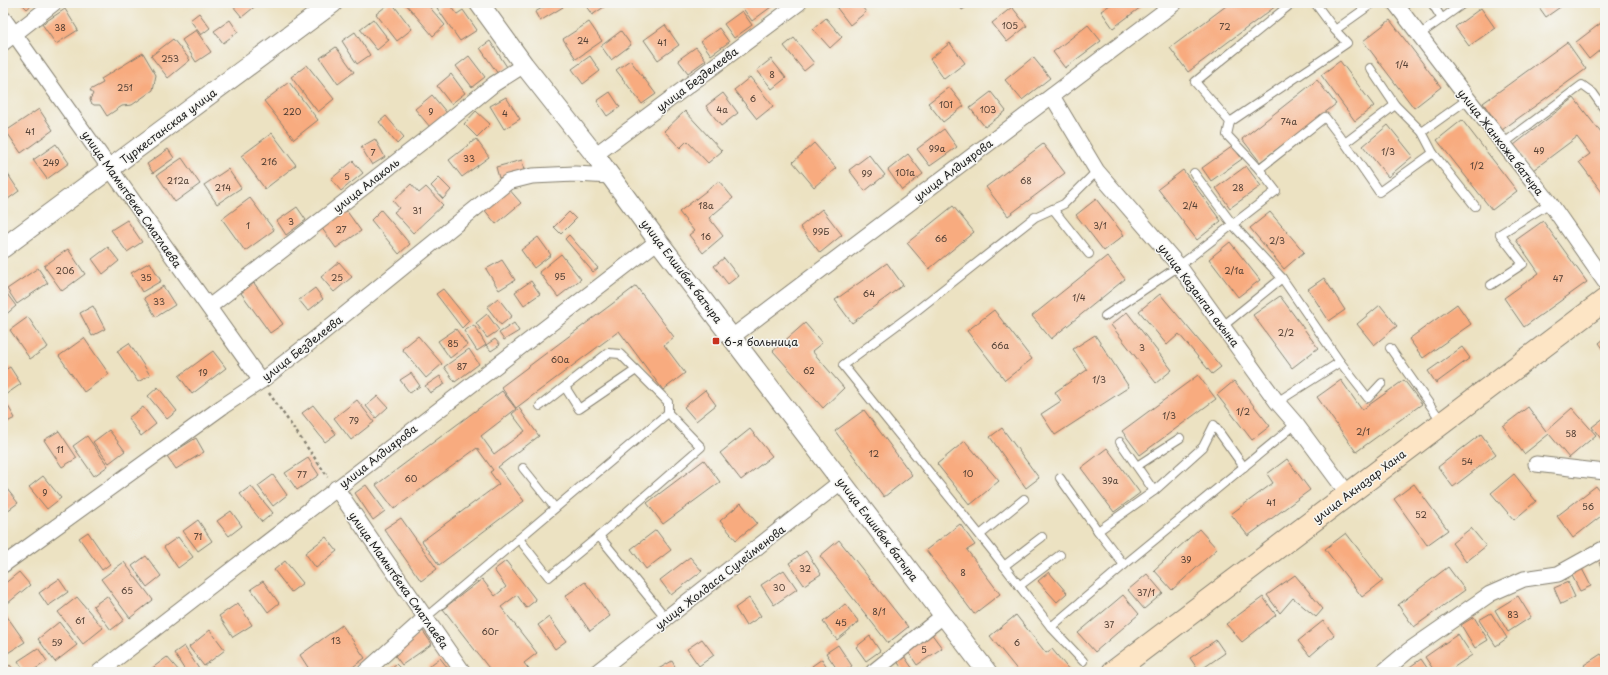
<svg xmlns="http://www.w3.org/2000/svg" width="1608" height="675" font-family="'Playpen Sans',sans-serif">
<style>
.building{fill:#f8ab7f}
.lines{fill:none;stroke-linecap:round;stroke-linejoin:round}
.service-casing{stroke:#847f6f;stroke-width:10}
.minor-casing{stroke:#847f6f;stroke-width:17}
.tertiary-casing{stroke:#847f6f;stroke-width:21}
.secondary-casing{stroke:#847f6f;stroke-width:24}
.path{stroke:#847f6f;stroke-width:2.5;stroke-dasharray:3 3;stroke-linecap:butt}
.service{stroke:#fff;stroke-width:8}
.minor{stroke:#fff;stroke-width:15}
.tertiary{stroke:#fff;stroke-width:19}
.secondary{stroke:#fde5c5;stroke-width:22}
.poi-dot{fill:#c8321e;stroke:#f6f6f2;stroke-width:1.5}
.labels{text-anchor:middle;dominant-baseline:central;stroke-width:3;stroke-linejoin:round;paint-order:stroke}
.number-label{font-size:9px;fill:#534035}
.street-label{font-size:11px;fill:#1c1c1c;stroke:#f6f6f2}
.poi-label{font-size:11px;fill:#1c1c1c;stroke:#f6f6f2;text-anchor:start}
</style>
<rect width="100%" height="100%" fill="#f6f6f2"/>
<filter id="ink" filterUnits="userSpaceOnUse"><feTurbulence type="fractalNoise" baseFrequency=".025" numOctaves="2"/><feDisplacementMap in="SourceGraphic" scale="8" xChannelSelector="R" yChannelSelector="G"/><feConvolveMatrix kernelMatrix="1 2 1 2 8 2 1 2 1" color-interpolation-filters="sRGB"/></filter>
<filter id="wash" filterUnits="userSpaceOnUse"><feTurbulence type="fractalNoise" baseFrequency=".012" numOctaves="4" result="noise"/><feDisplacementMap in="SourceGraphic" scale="16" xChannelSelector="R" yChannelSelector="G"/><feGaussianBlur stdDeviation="0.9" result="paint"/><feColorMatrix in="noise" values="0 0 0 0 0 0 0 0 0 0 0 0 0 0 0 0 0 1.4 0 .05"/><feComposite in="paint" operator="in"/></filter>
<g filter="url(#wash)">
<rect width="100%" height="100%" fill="#ece2c2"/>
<g id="blocks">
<g class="building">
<polygon points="21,3 34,3 27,9"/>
<polygon points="234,3 256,3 258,4 242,17 232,5"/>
<polygon points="390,3 392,3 412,29 397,41 376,14"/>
<polygon points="405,3 426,3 445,25 433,36"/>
<polygon points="445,3 449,3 457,14 463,10 477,30 460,41 437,8"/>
<polygon points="551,3 560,3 563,7 540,21 535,12"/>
<polygon points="584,3 610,3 592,15"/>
<polygon points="739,3 768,3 771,7 752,21"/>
<polygon points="843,3 859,3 866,12 850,25 837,8"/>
<polygon points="958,3 973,3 962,10"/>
<polygon points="1113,3 1144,3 1145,4 1113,28 1101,11"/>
<polygon points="1230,3 1280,3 1188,72 1170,48"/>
<polygon points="1536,3 1566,3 1546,17"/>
<polygon points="1012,7 1027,26 1007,42 992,23"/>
<polygon points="1481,8 1495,28 1469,46 1455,27"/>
<polygon points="65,9 78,30 56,44 42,24"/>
<polygon points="742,11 752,25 734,38 724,24"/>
<polygon points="199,13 210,28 201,35 190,20"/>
<polygon points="826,18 842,37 830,48 813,29"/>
<polygon points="373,19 389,40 377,50 360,29"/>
<polygon points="230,20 238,32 223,43 214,31"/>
<polygon points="1390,20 1441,87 1414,108 1363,41"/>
<polygon points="1605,20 1605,46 1589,59 1576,42"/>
<polygon points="589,22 602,41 576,59 563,39"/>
<polygon points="665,25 679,45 658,60 644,40"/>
<polygon points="1088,25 1101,41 1065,68 1053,52"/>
<polygon points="719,28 729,42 711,55 701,41"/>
<polygon points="196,30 211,52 196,62 182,40"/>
<polygon points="621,31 631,45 611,60 601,46"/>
<polygon points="355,32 370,55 357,64 342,41"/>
<polygon points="794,38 814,63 804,71 784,46"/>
<polygon points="173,39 190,60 168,78 151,56"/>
<polygon points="490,41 507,67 498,74 480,48"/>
<polygon points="1567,42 1586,69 1502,130 1483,103"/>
<polygon points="950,43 965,63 944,79 930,59"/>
<polygon points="336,47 354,72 338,84 320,58"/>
<polygon points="696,47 706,60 688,73 678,60"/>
<polygon points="143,53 156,75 153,90 132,105 122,106 107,116 100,105 94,105 91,103 90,99 93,94 90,90 103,83 101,79"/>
<polygon points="469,56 485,77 472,87 456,66"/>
<polygon points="590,56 600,71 583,84 572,69"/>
<polygon points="1033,57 1050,78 1022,100 1005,80"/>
<polygon points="771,59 786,78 772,89 757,70"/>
<polygon points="630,60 656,94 642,104 616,70"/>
<polygon points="1340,61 1374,106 1355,121 1321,75"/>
<polygon points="307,65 334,99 318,112 291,77"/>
<polygon points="451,74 465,93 451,104 437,86"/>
<polygon points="750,77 773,106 757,119 734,90"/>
<polygon points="1317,80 1336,104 1260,162 1242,139"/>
<polygon points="289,82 318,120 294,139 264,101"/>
<polygon points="949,87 964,106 943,122 928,103"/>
<polygon points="610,92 620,107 607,116 597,101"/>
<polygon points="991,92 1006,111 985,127 970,108"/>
<polygon points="723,93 738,113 721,126 706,106"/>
<polygon points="432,95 447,113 430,127 415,109"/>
<polygon points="506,97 520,119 504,129 490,106"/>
<polygon points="1574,98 1605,138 1605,196 1579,162 1590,154 1577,137 1533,170 1514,145"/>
<polygon points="39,109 53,130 21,153 6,131"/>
<polygon points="476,111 490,124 477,137 464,124"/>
<polygon points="685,111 722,151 708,163 687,141 680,148 664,131"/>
<polygon points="386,116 404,137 397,144 379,122"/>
<polygon points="1462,120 1517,191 1492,210 1437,140"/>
<polygon points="1388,125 1413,156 1388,177 1363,146"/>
<polygon points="944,129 957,147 930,166 917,149"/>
<polygon points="272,133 296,165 265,189 241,156"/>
<polygon points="375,139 385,157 372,165 361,147"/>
<polygon points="476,139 489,157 462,177 449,160"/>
<polygon points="814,143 836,168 814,187 793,162"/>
<polygon points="56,144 69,163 47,179 33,160"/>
<polygon points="1043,144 1065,173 1008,216 986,187"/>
<polygon points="1233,146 1242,159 1211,181 1202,168"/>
<polygon points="168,149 174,158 153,173 147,164"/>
<polygon points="908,154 923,174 902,190 888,170"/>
<polygon points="869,155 885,175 865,191 849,170"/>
<polygon points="182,158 200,184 175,202 157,175"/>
<polygon points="522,160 524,171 499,178 496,167"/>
<polygon points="353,161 363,173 341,191 331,179"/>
<polygon points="1246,166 1261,186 1230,208 1216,188"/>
<polygon points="228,169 241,188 217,204 204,185"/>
<polygon points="5,170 19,191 4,202 3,171"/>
<polygon points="1183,170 1221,221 1197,240 1158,189"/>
<polygon points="439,178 451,190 443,199 431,186"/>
<polygon points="719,181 733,198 709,218 723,236 703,253 689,235 694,231 679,212"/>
<polygon points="411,184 419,193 426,187 443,205 413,233 394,212 399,208 393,201"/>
<polygon points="508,188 521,203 496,224 483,208"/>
<polygon points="250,198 274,230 245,251 222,219"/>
<polygon points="1096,199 1124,235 1104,251 1076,215"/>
<polygon points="953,206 974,232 929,269 907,243"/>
<polygon points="297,207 306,220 286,235 277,221"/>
<polygon points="822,209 842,235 820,253 800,227"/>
<polygon points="346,210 361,231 336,248 321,227"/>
<polygon points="381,210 410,244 399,254 371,220"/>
<polygon points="569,212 576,219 561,234 554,227"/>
<polygon points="1270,212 1304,252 1284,269 1250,228"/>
<polygon points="127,220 142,242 127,252 111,230"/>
<polygon points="1543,221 1587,282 1524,327 1504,298 1539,273 1516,240"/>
<polygon points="569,235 598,268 593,272 565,239"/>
<polygon points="538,237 551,255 534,268 521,250"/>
<polygon points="1230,242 1260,280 1238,297 1209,259"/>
<polygon points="108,247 119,261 103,274 92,259"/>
<polygon points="68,249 85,274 62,291 44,266"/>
<polygon points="561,254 581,279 558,297 539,272"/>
<polygon points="1107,256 1125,279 1051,339 1032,316"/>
<polygon points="724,258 738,276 728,284 714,266"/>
<polygon points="502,260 515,280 499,290 486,269"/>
<polygon points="150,262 161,281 142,292 131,273"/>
<polygon points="339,262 352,277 334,292 321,277"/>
<polygon points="887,263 903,285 852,323 835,300"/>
<polygon points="38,268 48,283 17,304 7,289"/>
<polygon points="1324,278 1345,310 1329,321 1308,289"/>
<polygon points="531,281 540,294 524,305 515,292"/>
<polygon points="254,283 283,324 270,333 241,293"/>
<polygon points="163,286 175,305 156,317 144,298"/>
<polygon points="636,286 674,337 664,345 685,373 663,390 619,331 516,408 501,387"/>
<polygon points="315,288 323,299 308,311 299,300"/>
<polygon points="443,289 469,321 462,328 436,294"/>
<polygon points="7,294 16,306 3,317 3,297"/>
<polygon points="1160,294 1221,367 1212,374 1179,334 1167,345 1139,311"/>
<polygon points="1280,296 1318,348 1292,368 1253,315"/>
<polygon points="498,298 512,316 501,325 487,307"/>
<polygon points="1457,304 1471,324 1423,358 1409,339"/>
<polygon points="1380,305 1397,326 1374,345 1357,324"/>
<polygon points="93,306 105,329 92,336 80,313"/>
<polygon points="994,310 1032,359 1005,380 967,331"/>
<polygon points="1127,312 1172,370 1156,383 1111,325"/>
<polygon points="487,314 499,330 487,338 476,323"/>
<polygon points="28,317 48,347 30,359 10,330"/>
<polygon points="514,323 519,331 504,340 499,333"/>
<polygon points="805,323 822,343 812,351 844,388 823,408 773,351"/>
<polygon points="474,325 486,345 477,351 464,331"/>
<polygon points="456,329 467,345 450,358 438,341"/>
<polygon points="1095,335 1129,387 1055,435 1041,414 1061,401 1055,392 1087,370 1073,349"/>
<polygon points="418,336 442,364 426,378 402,349"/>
<polygon points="84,338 109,374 84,392 59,356"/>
<polygon points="1605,338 1605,351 1599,343"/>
<polygon points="495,339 500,345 491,351 486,345"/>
<polygon points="129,343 150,375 138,382 117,351"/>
<polygon points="1462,347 1470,358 1436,383 1428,371"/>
<polygon points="469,349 479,364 455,382 444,367"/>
<polygon points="213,351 226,368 192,394 179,376"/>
<polygon points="10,367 21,384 5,395 3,391 3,371"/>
<polygon points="411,373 420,386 410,393 400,380"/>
<polygon points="1198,375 1216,399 1140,455 1122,431"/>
<polygon points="440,376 445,384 430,393 425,386"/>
<polygon points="1341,380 1362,410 1404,380 1422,404 1356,452 1317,397"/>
<polygon points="1234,381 1270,426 1252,440 1217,395"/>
<polygon points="158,387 177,411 167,419 148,396"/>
<polygon points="705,390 716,405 696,421 684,407"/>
<polygon points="502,391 516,409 481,436 494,454 525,431 512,414 519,408 539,436 498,467 524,501 439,565 422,541 499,484 490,472 493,470 477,448 394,509 376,485"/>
<polygon points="378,396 388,407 376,418 366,406"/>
<polygon points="357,400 374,422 351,440 334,418"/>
<polygon points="5,401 15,418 3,424 3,402"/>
<polygon points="313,405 336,434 325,442 302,413"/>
<polygon points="143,407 156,424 141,436 128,418"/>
<polygon points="1528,407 1546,431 1572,408 1596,435 1569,458 1549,434 1524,454 1503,426"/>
<polygon points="864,410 912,475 884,497 835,431"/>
<polygon points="1605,417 1605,444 1592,427"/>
<polygon points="1002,428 1039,478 1026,488 990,437"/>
<polygon points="750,429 772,456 741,480 720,453"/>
<polygon points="109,430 125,451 109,463 93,442"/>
<polygon points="59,431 77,458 62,467 44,440"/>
<polygon points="1481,434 1496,454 1453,487 1438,467"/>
<polygon points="87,436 108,466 94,476 73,446"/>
<polygon points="196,438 204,452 176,469 167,456"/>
<polygon points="965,441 999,481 970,505 937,464"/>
<polygon points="1107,448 1140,493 1114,512 1081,468"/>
<polygon points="308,458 319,475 297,490 285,473"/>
<polygon points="1287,459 1310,490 1248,536 1231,514 1273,483 1267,474"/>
<polygon points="704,460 720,482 663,524 647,503"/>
<polygon points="1514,474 1536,501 1514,520 1491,493"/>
<polygon points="273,475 287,495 273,506 258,486"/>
<polygon points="43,476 61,498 47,509 29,487"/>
<polygon points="3,484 18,503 3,514"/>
<polygon points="1414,484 1448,530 1427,545 1394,499"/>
<polygon points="366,485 385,511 373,520 355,493"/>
<polygon points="251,486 273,513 262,522 240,494"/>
<polygon points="1596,486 1605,498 1605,513 1573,538 1557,516"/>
<polygon points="741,503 757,523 736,540 720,521"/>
<polygon points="231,511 242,526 229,536 217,521"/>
<polygon points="401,518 437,569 421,581 384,529"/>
<polygon points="198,520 212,541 198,551 183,531"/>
<polygon points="960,524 975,545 967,550 1000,594 974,614 926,550"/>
<polygon points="1471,528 1486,546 1466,562 1452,543"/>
<polygon points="1199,529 1217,549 1172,590 1154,570"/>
<polygon points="656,530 671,550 646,569 631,549"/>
<polygon points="88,532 110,564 102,570 79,538"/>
<polygon points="1346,533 1383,581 1362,597 1325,549"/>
<polygon points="178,537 193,557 178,568 164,547"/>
<polygon points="326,537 337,551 316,568 305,553"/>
<polygon points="839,540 908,627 888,643 820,556"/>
<polygon points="806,551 821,574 804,585 789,563"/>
<polygon points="146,556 161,576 147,587 132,566"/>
<polygon points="690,557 702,571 671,595 660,580"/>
<polygon points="1605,560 1605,573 1599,563"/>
<polygon points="285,561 303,583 291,592 274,570"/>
<polygon points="506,561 536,600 526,608 517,595 501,607 537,653 524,663 531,672 492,672 443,609 482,579 495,596 506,587 494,570"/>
<polygon points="124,562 153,600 130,618 101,579"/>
<polygon points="1580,565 1591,586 1580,591 1569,570"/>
<polygon points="1448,567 1465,590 1414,627 1398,605"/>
<polygon points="784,570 797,589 774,605 761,585"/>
<polygon points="19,572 30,585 8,603 3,597 3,585"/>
<polygon points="1049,572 1067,593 1057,602 1038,581"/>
<polygon points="1147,574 1163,593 1144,609 1128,590"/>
<polygon points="1295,575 1323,609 1316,617 1293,598 1280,613 1267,595"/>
<polygon points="59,579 68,592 48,606 39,593"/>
<polygon points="263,581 279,603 268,612 251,589"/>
<polygon points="585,582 610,616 590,631 565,596"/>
<polygon points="1568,582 1575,597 1561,604 1554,588"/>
<polygon points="1123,595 1139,614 1095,652 1078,633"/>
<polygon points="107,596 124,620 111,630 93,606"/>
<polygon points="1518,596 1531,617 1508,632 1495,610"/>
<polygon points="77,597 103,628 83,644 58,612"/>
<polygon points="1263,597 1276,615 1242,642 1226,624"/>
<polygon points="749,598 761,616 746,626 735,608"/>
<polygon points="238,603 252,625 233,637 219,616"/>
<polygon points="845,604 859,622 837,640 823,622"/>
<polygon points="1491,613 1507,638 1496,646 1479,620"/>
<polygon points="6,615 25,642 3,656 3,617"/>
<polygon points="1016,615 1046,653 1052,649 1070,671 1019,672 990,636"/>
<polygon points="549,617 566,641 555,649 538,625"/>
<polygon points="1474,617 1488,640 1475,648 1461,625"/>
<polygon points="1323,621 1334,635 1310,656 1298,641"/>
<polygon points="59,622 77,645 55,662 38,639"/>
<polygon points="342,625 365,658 346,672 311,672 300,655"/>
<polygon points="210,630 225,650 204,666 189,647"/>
<polygon points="423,631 432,644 402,665 393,653"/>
<polygon points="931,633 942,648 917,665 907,650"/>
<polygon points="1458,634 1472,655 1447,672 1435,672 1425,657"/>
<polygon points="870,636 880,651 866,661 856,647"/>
<polygon points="702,639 714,655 699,666 687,649"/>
<polygon points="1216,640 1225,653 1199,671 1190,658"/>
<polygon points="838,645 852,666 843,672 839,672 826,653"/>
<polygon points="184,646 201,672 186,672 174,653"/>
<polygon points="38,648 47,661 31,672 25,672 18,661"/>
<polygon points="1601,654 1605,659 1605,672 1588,672 1584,665"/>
<polygon points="904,656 915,672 904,672 897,661"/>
<polygon points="167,657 180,672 153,672 151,669"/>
<polygon points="440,658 451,672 432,672 428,667"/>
<polygon points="822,659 830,672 816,672 812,666"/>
<polygon points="1421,659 1430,672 1404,672 1404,671"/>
<polygon points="672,661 678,672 656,672 655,671"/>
<polygon points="396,664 404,672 385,672"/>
<polygon points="10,665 15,672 3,672 3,670"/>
<polygon points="805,667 808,672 797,672"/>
</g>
</g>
</g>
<g filter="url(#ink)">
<use href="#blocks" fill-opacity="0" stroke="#847f6f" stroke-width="1"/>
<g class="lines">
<g class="service-casing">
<g id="service">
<polyline points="1315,3 1335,30 1373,3"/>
<polyline points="1432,3 1442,19"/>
<polyline points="1419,35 1464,3"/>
<polyline points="1370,68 1395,105"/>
<polyline points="1230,122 1347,43 1335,30"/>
<polyline points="1422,132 1433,153 1475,206"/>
<polyline points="1345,143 1379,192 1433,153"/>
<polyline points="1503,144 1582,85 1593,93 1605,110"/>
<polyline points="1259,169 1227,135 1230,122 1195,82 1292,3"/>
<polyline points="1097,171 1064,204 1035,217 916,311 843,365 991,549 1051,627 1124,565 1296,424"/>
<polyline points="1194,173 1233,225 1282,278"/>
<polyline points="1053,209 1089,254"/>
<polyline points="1491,285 1523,264 1500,234 1550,203"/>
<polyline points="1105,316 1179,266 1276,191 1259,169 1325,117 1345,143 1395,105 1422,132 1468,99"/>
<polyline points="1223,326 1282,278 1340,362"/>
<polyline points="1390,348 1442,422"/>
<polyline points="565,387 579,409 636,370"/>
<polyline points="1277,402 1340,362 1368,398 1382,383"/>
<polyline points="1120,442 1154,491 1203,447 1214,425 1244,467"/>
<polyline points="1137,466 1180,438"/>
<polyline points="523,468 555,508"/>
<polyline points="1060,478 1098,531 1154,491"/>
<polyline points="1098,531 1124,565"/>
<polyline points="980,535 1024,499"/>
<polyline points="599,536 666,618"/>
<polyline points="519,539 549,577 599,536 701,447 668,413"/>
<polyline points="1004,566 1042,537"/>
<polyline points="1019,586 1060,555"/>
<polyline points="425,618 668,413 668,402 620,354 608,353 540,406"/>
<polyline points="1051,627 1083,661"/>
</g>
</g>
<g class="minor-casing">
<g id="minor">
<polyline points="1395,3 1468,99 1550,203 1605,282"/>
<polyline points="3,18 261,381"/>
<polyline points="3,43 54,3"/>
<polyline points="1052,96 1097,171 1179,266 1277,402 1296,424 1348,494"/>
<polyline points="595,155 799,3"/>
<polyline points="209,307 431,135 494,84 524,65"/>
<polyline points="732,337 1175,3"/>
<polyline points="1536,464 1605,472"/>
<polyline points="336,488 463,672"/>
<polyline points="3,565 222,407 261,381 311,342 508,182 532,176 575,174 611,176"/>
<polyline points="99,672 658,241"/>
<polyline points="365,672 425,618"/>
<polyline points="597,672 842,481"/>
<polyline points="873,672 944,615"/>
<polyline points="1383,672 1408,651 1490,594 1524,579 1558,574 1605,548"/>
</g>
</g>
<g class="tertiary-casing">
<g id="tertiary">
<polyline points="479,3 524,65 595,155 658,241 987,672"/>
<polyline points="3,248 333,3"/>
</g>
</g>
<g class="secondary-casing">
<polyline id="secondary" points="1113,672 1605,300"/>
</g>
<polyline class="path" points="269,393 328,477"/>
<use href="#service" class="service"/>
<use href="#minor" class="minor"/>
<use href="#tertiary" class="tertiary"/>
<use href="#secondary" class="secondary"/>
</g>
</g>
<rect class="poi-dot" x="712" y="337" width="8" height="8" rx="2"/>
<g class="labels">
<g class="number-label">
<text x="1010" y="25">105</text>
<text x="1225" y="26">72</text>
<text x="60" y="27">38</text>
<text x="583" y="40">24</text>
<text x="662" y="42">41</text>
<text x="170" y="58">253</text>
<text x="1402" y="64">1/4</text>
<text x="772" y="74">8</text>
<text x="125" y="87">251</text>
<text x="753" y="98">6</text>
<text x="946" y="104">101</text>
<text x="722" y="109">4а</text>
<text x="988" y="109">103</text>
<text x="292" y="111">220</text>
<text x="431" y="111">9</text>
<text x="505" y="113">4</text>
<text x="1289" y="121">74а</text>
<text x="30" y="131">41</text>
<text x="937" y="148">99а</text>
<text x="1539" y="150">49</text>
<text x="1388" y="151">1/3</text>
<text x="373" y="152">7</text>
<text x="469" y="158">33</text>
<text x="269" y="161">216</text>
<text x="51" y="162">249</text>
<text x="1477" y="165">1/2</text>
<text x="905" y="172">101а</text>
<text x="867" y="173">99</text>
<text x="347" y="176">5</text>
<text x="178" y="180">212а</text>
<text x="1026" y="180">68</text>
<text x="223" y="187">214</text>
<text x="1238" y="187">28</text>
<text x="706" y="205">18а</text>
<text x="1190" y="205">2/4</text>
<text x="417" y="210">31</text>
<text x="291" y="221">3</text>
<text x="248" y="225">1</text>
<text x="1100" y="225">3/1</text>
<text x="341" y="229">27</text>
<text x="821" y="231">99Б</text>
<text x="706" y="236">16</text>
<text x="941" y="238">66</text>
<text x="1277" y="240">2/3</text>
<text x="65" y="270">206</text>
<text x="1234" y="270">2/1а</text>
<text x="560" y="276">95</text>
<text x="146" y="277">35</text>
<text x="337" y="277">25</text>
<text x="1558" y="278">47</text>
<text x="869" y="293">64</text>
<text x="1079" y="297">1/4</text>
<text x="159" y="301">33</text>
<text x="1286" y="332">2/2</text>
<text x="453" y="343">85</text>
<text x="1000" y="345">66а</text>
<text x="1142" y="347">3</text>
<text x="560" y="359">60а</text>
<text x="462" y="366">87</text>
<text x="809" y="370">62</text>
<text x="203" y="372">19</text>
<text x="1099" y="379">1/3</text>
<text x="1243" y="411">1/2</text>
<text x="1169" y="415">1/3</text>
<text x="354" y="420">79</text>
<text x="1363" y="431">2/1</text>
<text x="1571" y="433">58</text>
<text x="60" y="449">11</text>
<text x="874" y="453">12</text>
<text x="1467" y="461">54</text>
<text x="968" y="473">10</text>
<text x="302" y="474">77</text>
<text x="411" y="478">60</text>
<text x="1110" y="480">39а</text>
<text x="45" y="492">9</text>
<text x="1271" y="502">41</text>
<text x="1588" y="506">56</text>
<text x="1421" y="514">52</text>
<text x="198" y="536">71</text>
<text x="1186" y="559">39</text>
<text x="805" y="568">32</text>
<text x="963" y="572">8</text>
<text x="779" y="587">30</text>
<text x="127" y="590">65</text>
<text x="1146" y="592">37/1</text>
<text x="879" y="611">8/1</text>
<text x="1513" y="614">83</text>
<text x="80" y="620">61</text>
<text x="841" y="622">45</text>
<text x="1109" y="624">37</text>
<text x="490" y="631">60г</text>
<text x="336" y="640">13</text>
<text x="57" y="642">59</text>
<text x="1017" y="642">6</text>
<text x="924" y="649">5</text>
</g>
<g class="street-label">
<text transform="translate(697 79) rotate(-37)">улица Безделеева</text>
<text transform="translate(168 126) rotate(-37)">Туркестанская улица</text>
<text transform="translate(1501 142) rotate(52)">улица Жанкожа батыра</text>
<text transform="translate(953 170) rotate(-37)">улица Алдиярова</text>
<text transform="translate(366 185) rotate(-38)">улица Алаколь</text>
<text transform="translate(132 199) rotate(55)">улица Мамытбека Сматлаева</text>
<text transform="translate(682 271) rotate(53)">улица Елшибек батыра</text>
<text transform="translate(1199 295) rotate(53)">улица Казангап акына</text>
<text transform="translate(302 348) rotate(-38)">улица Безделеева</text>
<text transform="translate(378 456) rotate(-38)">улица Алдиярова</text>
<text transform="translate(1359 486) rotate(-37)">улица Акназар Хана</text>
<text transform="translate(878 529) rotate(53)">улица Елшибек батыра</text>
<text transform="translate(720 577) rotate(-38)">улица Жолдаса Сулейменова</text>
<text transform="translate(399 580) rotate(55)">улица Мамытбека Сматлаева</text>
</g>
<g class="poi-label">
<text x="724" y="341">6-я больница</text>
</g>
</g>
<rect width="1608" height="675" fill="none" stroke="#f6f6f2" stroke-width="16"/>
</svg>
